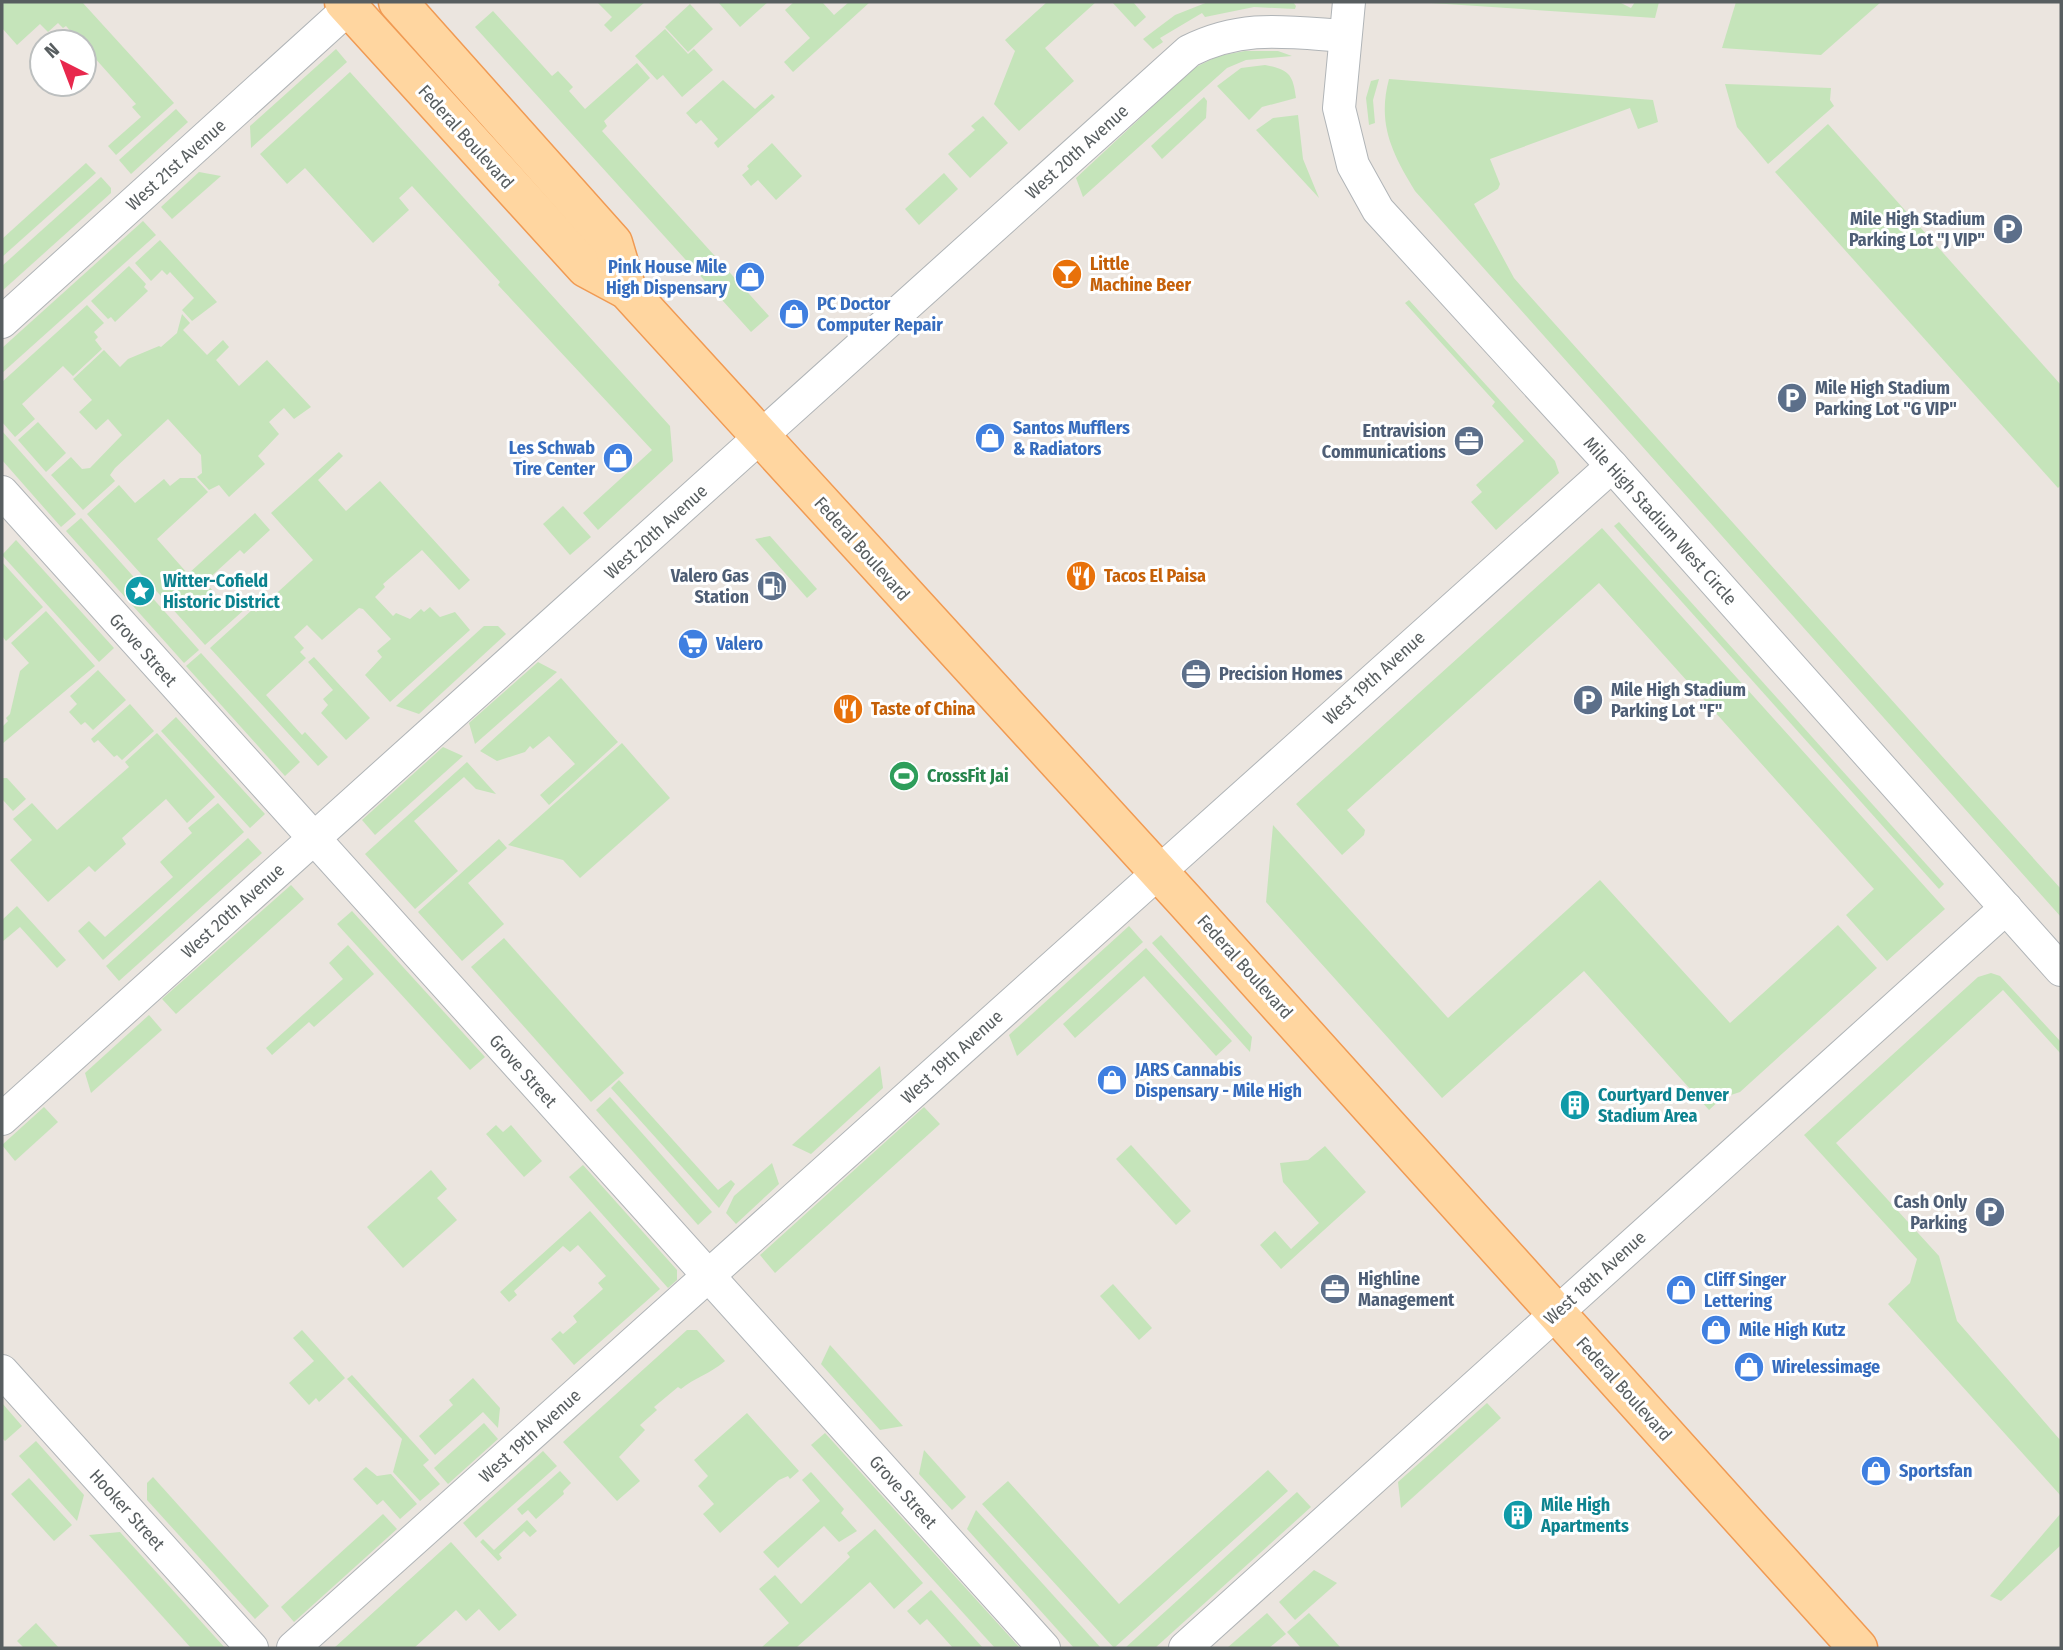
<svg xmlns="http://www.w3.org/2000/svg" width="2063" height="1650" font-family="'Fira Sans Condensed',sans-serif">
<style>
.green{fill:#c5e4ba}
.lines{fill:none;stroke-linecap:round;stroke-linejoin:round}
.minor-casing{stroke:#b0b4b7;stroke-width:34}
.major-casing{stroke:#f09a53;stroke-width:41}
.minor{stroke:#fff;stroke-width:32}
.major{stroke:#ffd6a0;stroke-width:38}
.labels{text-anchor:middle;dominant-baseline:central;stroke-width:6;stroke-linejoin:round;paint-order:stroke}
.street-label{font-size:18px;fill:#585e60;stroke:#fff}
.service-label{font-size:18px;font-weight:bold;fill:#4e5e75;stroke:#fff;text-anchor:end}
.food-label{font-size:18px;font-weight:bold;fill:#c56008;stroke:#fff;text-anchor:start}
.shop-label{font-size:18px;font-weight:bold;fill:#366cbe;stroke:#fff;text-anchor:start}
.culture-label{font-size:18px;font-weight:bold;fill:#0d838f;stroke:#fff;text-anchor:start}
.leisure-label{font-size:18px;font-weight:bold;fill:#27864d;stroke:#fff;text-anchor:start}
</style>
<rect width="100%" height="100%" fill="#ebe5df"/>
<g class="green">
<polygon points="2,2 82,2 174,103 116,155 108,146 141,117 132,107 136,104 84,46 84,42 80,42 66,26 63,28 58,23 48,32 40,24 17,45 2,28"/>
<polygon points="597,2 645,2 611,32 604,25 612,17"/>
<polygon points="718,2 768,2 740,27"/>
<polygon points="794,2 822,2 834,15 849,2 870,2 793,72 784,62 810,38 785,10"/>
<polygon points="1047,2 1096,2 1045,48 1074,81 1019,131 994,104 1015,51 1005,40"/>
<polygon points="1112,2 1133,2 1146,17 1135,27"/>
<polygon points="1208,2 1293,2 1296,6 1295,9 1254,7 1205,17 1202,13 1160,38 1163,42 1153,49 1143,39 1175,15"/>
<polygon points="1416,2 1619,2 1631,8 1635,2 1659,2 1655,18"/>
<polygon points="1736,2 1881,2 1821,55 1722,48"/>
<polygon points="690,4 713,29 688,52 665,27"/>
<polygon points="493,11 552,76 558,71 573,87 569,91 585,109 637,63 650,78 604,121 607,126 602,131 769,316 751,332 475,27"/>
<polygon points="665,29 688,54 694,49 713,70 682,97 663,75 657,80 635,56"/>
<polygon points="336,49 347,62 251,148 250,126"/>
<polygon points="1245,51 1278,51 1292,56 1246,60 1227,68 1083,197 1076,178 1194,68 1218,56"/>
<path d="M1265 65C1289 70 1293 74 1296 98L1262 107 1249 120 1217 86 1241 68Z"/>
<polygon points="350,72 670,426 673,461 598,530 583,513 652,450 498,285 500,282 412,186 399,198 409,210 373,243 305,168 287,184 260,154"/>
<polygon points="1379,79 1373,100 1375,123 1369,125 1366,98 1371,81"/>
<path d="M1389 79 1653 100 1658 122 1638 129 1630 108 1490 159 1500 184 1498 189 1474 204 1514 278 1528 294 2061 889V917L1415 191C1392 153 1377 124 1389 79Z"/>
<polygon points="723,80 755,109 772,94 775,97 718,148 714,143 718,139 701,120 696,124 686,113"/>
<polygon points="1725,84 1831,88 1830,100 1834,106 1768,164 1737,127"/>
<polygon points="1204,97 1207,101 1206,118 1162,159 1151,146"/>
<polygon points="176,109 188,122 131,174 119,160"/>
<polygon points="1298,115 1303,159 1319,198 1256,130 1273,118"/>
<polygon points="983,116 1008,143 970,178 948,154 975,130 971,126"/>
<polygon points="1828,124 2061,385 2061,485 2058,488 1775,172"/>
<polygon points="772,143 802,176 776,200 758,180 751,186 742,175 749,169 747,166"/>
<polygon points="86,163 96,173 2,257 2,239"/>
<polygon points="199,172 221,176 172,219 161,207"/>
<polygon points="944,173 958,189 919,225 905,209"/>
<polygon points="101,177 111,188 111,193 2,291 2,266"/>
<polygon points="143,221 156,235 2,373 2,348"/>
<polygon points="160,240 217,302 192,321 182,310 194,298 170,272 167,275 162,270 151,281 135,263"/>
<polygon points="129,266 146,284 144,287 148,291 115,322 111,317 108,319 91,301"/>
<polygon points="1409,300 1555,461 1559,473 1496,530 1471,502 1482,492 1476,485 1524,441 1492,406 1495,402 1405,303"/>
<polygon points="87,305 104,323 94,332 98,337 95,340 102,349 73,376 63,366 22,404 35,419 15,437 2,422 2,382"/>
<polygon points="182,314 190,323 183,330 207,355 223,340 229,347 216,360 239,386 267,360 311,407 294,419 284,408 269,422 279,434 258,456 265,464 229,497 219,485 209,490 197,477 202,473 201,455 168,419 115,468 110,475 115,481 83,510 51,475 71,457 82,469 90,468 122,435 108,419 96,430 79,412 92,400 73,379 104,350 120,367 128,359 159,346 161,347 177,333"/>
<polygon points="38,422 66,453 46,472 18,440"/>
<polygon points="2,431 76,514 61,527 2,460"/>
<polygon points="339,452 343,456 318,480 346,511 380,481 470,580 459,590 422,550 383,584 385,587 375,597 393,616 396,613 410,619 421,609 424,612 430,607 440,617 455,612 470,630 390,702 365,675 382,657 377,651 391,639 363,609 359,608 322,640 307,625 294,637 304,648 300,652 306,658 266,695 302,735 305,732 328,757 318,766 210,648 253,609 256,612 313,560 271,513"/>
<polygon points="180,478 195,478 208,492 157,539 188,574 255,513 270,530 244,554 240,550 205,582 222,601 231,593 245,609 205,645 87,514 119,485 135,503 164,479 170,486"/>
<polygon points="563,506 591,537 570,555 543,524"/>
<polygon points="81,518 199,650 184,663 66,531"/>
<polygon points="1619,522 1944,884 1939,889 1614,526"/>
<polygon points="1602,528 1945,909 1887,961 1846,915 1874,889 1599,583 1347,810 1365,830 1364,835 1342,855 1296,804"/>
<polygon points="770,536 817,589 807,598 755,539"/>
<polygon points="16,540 114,648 99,662 2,555"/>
<polygon points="2,562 43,607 6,641 2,636"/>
<polygon points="46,611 95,666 2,744 2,727 8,721 6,718 10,714 20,671 29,663 11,643"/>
<polygon points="484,626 498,626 506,634 419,714 396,706"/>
<polygon points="201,653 300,762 285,776 186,666"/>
<polygon points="314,657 370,718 346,740 321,713 328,705 323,699 333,690 308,662"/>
<polygon points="538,662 557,672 475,744 469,723"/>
<polygon points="98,670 126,700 93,730 85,722 81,725 69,712 77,704 70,696"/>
<polygon points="561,678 618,742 549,805 540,795 575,764 549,736 533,749 530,746 525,752 497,761 480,751"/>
<polygon points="130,704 154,731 122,760 117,755 114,757 98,740 94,743 91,739"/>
<polygon points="176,717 265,814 250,828 161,731"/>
<polygon points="157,733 215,797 187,823 166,799 122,838 126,844 95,872 89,866 48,902 10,860 32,840 13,819 32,803 57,830 129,767 125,762"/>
<polygon points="622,743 670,798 580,878 563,860 508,845"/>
<polygon points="443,747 463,756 375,835 362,820"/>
<polygon points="467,762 496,794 476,789 464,777 414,821 458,871 415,909 365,854"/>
<polygon points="2,778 7,778 26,799 13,811 2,799"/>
<polygon points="218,803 244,832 103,960 78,931 89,921 105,937 173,877 160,862 192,833 188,828"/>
<polygon points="1273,825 1448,1018 1600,880 1730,1023 1838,925 1877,968 1740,1092 1722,1098 1709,1110 1584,971 1442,1098 1266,902"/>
<polygon points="248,838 262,853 119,981 106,966"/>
<polygon points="499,839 507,848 468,883 504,924 462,961 418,912"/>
<polygon points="291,885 304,899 176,1014 162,999"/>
<polygon points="17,906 66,960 57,968 20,927 2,942 2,920"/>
<polygon points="352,911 485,1057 470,1070 337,924"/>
<polygon points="1129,926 1143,942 1017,1056 1009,1035"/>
<polygon points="1161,935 1252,1037 1250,1052 1152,943"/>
<polygon points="504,938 624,1073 591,1102 471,967"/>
<polygon points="348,945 374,974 314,1027 309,1022 272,1055 266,1048 343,979 329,963"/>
<polygon points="1146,948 1232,1041 1216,1056 1144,976 1075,1038 1063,1024"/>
<polygon points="1991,973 2000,976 2061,1042 2061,1054 2003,990 1836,1143 1939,1256 1957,1321 2061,1441 2061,1496 1888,1304 1910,1283 1917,1259 1804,1135 1978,977"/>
<polygon points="149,1015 162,1030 91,1093 85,1073"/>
<polygon points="880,1066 883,1088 811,1154 792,1145"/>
<polygon points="619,1080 718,1190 731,1180 735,1184 719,1208 611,1088"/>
<polygon points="610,1097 712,1212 698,1225 596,1110"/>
<polygon points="44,1107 58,1122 15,1161 2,1145"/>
<polygon points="924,1107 940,1124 775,1273 760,1255"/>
<polygon points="496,1125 503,1132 511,1125 542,1161 524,1177 486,1134"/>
<polygon points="1131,1145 1191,1211 1176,1225 1116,1159"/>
<polygon points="1325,1146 1366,1192 1281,1269 1260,1245 1275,1231 1291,1249 1319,1223 1283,1182 1280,1163 1308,1160"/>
<polygon points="772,1163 779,1184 736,1224 726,1213 734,1196"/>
<polygon points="583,1165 677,1270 677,1280 668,1288 569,1177"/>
<polygon points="431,1170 447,1189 437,1198 457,1220 403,1268 367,1227"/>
<polygon points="590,1211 660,1289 574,1365 551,1339 560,1331 563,1334 577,1322 573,1316 603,1289 598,1283 606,1276 578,1245 570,1252 563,1246 514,1291 517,1295 509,1302 500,1292"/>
<polygon points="1113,1284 1152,1328 1139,1340 1100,1296"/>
<polygon points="302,1330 345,1378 319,1402 316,1398 309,1405 289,1383 314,1361 293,1338"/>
<path d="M687 1330H697L725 1361C710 1374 694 1378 681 1389L678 1387 654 1407 657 1410 640 1425 645 1430 619 1457 640 1481 617 1501 563 1442Z"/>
<polygon points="830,1345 903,1426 880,1430 821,1364"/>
<polygon points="352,1375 429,1460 423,1465 440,1484 420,1501 393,1472 402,1439 347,1379"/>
<polygon points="473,1378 500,1408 498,1428 483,1412 435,1455 419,1436 453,1405 449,1400"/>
<polygon points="2,1403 22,1426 5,1441 2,1438"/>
<polygon points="1487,1403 1501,1418 1401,1508 1398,1482"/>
<polygon points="747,1413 799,1471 790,1479 788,1476 779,1480 720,1533 703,1514 714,1504 698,1486 708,1476 694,1460"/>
<polygon points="484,1423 498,1439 448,1484 434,1468"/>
<polygon points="825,1433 1020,1648 995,1648 811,1445"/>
<polygon points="36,1441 84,1495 77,1521 19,1456"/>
<polygon points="924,1450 966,1497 952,1510 919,1474"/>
<polygon points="543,1451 557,1466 476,1538 463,1523"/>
<polygon points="366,1467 377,1476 391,1474 417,1504 400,1519 383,1500 377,1505 353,1479"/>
<polygon points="1268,1470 1288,1491 1114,1648 982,1504 1008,1481 1119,1604"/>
<polygon points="560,1471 571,1483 563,1491 564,1494 536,1519 528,1510 522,1515 517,1509"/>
<polygon points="811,1472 844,1509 841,1513 857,1531 839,1542 824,1526 778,1568 763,1552 820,1501 802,1480"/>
<polygon points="153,1477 269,1606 255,1619 147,1500 147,1483"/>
<polygon points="29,1478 72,1525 54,1541 11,1494"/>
<polygon points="1297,1492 1311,1507 1155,1648 1125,1648"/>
<polygon points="976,1510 1101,1648 1074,1648 967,1529"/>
<polygon points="2061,1513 2061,1545 2001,1601 1990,1596"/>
<polygon points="383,1514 397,1529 294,1622 281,1607"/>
<polygon points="527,1520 537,1531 530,1537 524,1531 499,1554 502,1558 498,1561 480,1542 483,1539 494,1550"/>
<polygon points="875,1529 923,1583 894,1609 870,1582 797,1647 761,1648 789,1623 759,1589 775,1575 801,1604 850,1557 847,1553"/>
<polygon points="120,1532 225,1648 191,1648 89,1535"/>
<polygon points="451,1542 517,1615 499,1631 479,1609 466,1621 456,1610 414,1648 334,1648"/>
<polygon points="1314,1570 1337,1583 1295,1620 1279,1602"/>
<polygon points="931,1590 983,1648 953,1648 927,1619 920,1625 907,1611"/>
<polygon points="1267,1613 1286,1634 1269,1648 1227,1648"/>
<polygon points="1309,1613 1341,1648 1301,1648 1287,1632"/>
<polygon points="36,1623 59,1648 24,1648 17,1641"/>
</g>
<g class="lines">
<g class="minor-casing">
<g id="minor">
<polyline points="1349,2 1339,108 1353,165 1378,210 1612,466 2061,970"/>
<polyline points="2,322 349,8"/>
<polyline points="2,492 1044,1648"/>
<path d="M2 1119 1189 51C1243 24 1286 32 1345 36"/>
<polyline points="2,1371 252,1648"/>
<polyline points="293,1648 1612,466"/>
<polyline points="1185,1648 2006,908"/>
</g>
</g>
<g class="major-casing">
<g id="major">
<polyline points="344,2 586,268 627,290 1187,903 1858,1648"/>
<polyline points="398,2 613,243 627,290"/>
</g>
</g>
<use href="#minor" class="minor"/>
<use href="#major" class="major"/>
</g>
<defs>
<g id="parking-disc" transform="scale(1.575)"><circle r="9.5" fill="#5c6f8a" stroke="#fff"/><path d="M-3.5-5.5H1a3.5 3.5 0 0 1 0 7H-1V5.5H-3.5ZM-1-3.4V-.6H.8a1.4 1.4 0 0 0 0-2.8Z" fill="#fff"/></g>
<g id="bar-disc" transform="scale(1.575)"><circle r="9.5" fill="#e8710a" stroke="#fff"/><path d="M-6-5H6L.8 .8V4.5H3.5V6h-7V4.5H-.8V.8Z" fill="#fff"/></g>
<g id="shop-disc" transform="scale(1.575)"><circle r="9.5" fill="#3f7fe0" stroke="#fff"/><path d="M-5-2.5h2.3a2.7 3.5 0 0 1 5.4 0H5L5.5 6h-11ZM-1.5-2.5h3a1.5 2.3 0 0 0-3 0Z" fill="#fff"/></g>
<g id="office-disc" transform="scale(1.575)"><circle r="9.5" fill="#5c6f8a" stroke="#fff"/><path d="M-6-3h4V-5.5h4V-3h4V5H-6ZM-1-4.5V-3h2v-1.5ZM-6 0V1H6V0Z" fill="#fff"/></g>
<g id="restaurant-disc" transform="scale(1.575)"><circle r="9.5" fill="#e8710a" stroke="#fff"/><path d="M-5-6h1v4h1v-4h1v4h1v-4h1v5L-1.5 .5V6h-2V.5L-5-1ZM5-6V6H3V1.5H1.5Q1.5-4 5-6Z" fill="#fff"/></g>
<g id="fuel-disc" transform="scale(1.575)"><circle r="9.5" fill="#5c6f8a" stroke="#fff"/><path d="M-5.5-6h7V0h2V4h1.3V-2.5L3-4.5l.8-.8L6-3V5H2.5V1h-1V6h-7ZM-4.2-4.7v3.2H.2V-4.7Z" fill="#fff"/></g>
<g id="sight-disc" transform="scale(1.575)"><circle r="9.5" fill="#0f9aa8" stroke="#fff"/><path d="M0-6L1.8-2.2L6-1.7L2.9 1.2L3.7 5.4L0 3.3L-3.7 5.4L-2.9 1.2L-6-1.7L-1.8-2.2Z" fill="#fff"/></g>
<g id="supermarket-disc" transform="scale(1.575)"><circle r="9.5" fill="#3f7fe0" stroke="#fff"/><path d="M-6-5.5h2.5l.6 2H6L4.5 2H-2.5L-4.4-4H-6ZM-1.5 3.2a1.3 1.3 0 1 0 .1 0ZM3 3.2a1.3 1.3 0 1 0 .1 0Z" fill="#fff"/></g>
<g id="stadium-disc" transform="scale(1.575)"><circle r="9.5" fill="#2e9e5b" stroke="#fff"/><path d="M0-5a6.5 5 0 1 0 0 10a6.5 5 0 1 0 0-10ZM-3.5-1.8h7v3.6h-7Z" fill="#fff"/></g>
<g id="building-disc" transform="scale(1.575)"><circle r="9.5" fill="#0f9aa8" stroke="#fff"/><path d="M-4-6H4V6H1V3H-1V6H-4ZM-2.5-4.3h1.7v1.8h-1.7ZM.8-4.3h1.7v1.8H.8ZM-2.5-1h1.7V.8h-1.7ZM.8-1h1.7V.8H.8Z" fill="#fff"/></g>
</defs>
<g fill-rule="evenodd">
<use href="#parking-disc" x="2008" y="229"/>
<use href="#bar-disc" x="1067" y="274"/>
<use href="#shop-disc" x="750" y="277"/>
<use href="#shop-disc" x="794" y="314"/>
<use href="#parking-disc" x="1792" y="398"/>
<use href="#shop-disc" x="990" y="438"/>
<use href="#office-disc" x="1469" y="441"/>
<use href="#shop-disc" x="618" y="458"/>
<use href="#restaurant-disc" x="1081" y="576"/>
<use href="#fuel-disc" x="772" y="586"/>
<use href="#sight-disc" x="140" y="591"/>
<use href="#supermarket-disc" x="693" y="644"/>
<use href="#office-disc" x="1196" y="674"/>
<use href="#parking-disc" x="1588" y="700"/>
<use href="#restaurant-disc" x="848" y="709"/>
<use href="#stadium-disc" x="904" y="776"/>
<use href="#shop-disc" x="1112" y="1080"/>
<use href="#building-disc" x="1575" y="1105"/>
<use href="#parking-disc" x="1990" y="1212"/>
<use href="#office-disc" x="1335" y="1289"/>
<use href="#shop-disc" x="1681" y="1290"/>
<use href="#shop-disc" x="1716" y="1330"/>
<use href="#shop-disc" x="1749" y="1367"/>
<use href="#shop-disc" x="1876" y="1471"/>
<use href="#building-disc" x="1518" y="1515"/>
</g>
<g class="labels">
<g class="street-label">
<text transform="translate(466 137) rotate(48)">Federal Boulevard</text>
<text transform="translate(1077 152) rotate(-42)">West 20th Avenue</text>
<text transform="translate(176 165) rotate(-42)">West 21st Avenue</text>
<text transform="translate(1660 521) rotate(48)">Mile High Stadium West Circle</text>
<text transform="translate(656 532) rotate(-42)">West 20th Avenue</text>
<text transform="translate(862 549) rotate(48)">Federal Boulevard</text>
<text transform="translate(143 650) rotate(48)">Grove Street</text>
<text transform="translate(1374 678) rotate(-42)">West 19th Avenue</text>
<text transform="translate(233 911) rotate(-42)">West 20th Avenue</text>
<text transform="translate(1245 967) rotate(48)">Federal Boulevard</text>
<text transform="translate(952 1057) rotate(-42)">West 19th Avenue</text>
<text transform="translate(523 1071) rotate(48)">Grove Street</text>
<text transform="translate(1595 1278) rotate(-42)">West 18th Avenue</text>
<text transform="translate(1624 1389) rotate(48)">Federal Boulevard</text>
<text transform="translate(530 1436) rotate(-42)">West 19th Avenue</text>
<text transform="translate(903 1492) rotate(48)">Grove Street</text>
<text transform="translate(127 1510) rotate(48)">Hooker Street</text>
</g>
<g class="service-label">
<text x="1985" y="219">Mile High Stadium<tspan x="1985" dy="21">Parking Lot "J VIP"</tspan></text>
<text x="1815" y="388" text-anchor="start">Mile High Stadium<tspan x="1815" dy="21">Parking Lot "G VIP"</tspan></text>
<text x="1446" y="431">Entravision<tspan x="1446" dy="21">Communications</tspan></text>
<text x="749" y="576">Valero Gas<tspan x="749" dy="21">Station</tspan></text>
<text x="1219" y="674" text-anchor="start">Precision Homes</text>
<text x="1611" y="690" text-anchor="start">Mile High Stadium<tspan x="1611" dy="21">Parking Lot "F"</tspan></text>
<text x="1967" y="1202">Cash Only<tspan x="1967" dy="21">Parking</tspan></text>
<text x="1358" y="1279" text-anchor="start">Highline<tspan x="1358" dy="21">Management</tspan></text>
</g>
<g class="food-label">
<text x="1090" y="264">Little<tspan x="1090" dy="21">Machine Beer</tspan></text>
<text x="1104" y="576">Tacos El Paisa</text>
<text x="871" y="709">Taste of China</text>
</g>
<g class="shop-label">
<text x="727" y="267" text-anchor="end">Pink House Mile<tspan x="727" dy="21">High Dispensary</tspan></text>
<text x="817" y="304">PC Doctor<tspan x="817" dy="21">Computer Repair</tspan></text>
<text x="1013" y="428">Santos Mufflers<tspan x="1013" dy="21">&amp; Radiators</tspan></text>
<text x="595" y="448" text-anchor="end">Les Schwab<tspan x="595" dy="21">Tire Center</tspan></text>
<text x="716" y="644">Valero</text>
<text x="1135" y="1070">JARS Cannabis<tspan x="1135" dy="21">Dispensary - Mile High</tspan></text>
<text x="1704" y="1280">Cliff Singer<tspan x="1704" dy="21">Lettering</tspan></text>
<text x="1739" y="1330">Mile High Kutz</text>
<text x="1772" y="1367">Wirelessimage</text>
<text x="1899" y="1471">Sportsfan</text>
</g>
<g class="culture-label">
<text x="163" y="581">Witter-Cofield<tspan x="163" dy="21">Historic District</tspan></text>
<text x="1598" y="1095">Courtyard Denver<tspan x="1598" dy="21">Stadium Area</tspan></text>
<text x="1541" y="1505">Mile High<tspan x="1541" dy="21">Apartments</tspan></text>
</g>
<g class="leisure-label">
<text x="927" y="776">CrossFit Jai</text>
</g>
</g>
<rect width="2063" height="1650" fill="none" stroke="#585e60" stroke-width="7"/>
<g transform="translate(63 63) rotate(318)"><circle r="33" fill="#ffffff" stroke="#bcbfbf" stroke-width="2"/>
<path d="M0-5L12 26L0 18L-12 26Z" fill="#e8284d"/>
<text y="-10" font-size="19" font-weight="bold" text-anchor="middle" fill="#585e60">N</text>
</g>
</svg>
